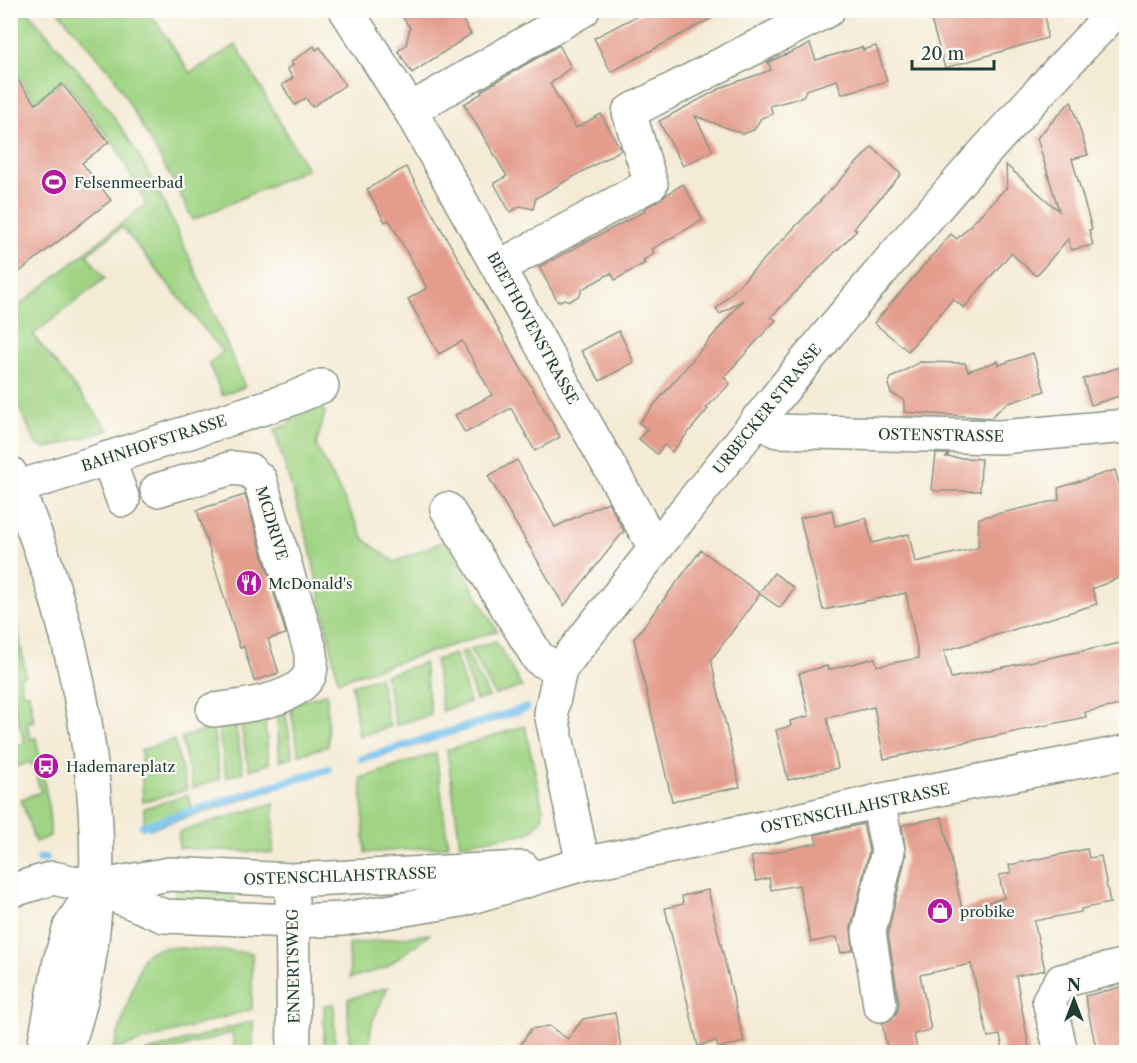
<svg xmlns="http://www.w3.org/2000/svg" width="1137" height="1063" font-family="'Libre Caslon Text',serif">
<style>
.green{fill:#a0d484;stroke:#60885c;stroke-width:1.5}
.water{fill:#73c1ee;stroke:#497f91;stroke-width:1.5}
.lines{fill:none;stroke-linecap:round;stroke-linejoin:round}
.stream{stroke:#73c1ee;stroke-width:8}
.building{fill:#e49d8d}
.minor-casing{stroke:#8a9484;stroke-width:36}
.major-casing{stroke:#8a9484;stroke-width:36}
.minor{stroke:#fff;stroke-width:33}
.major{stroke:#fff;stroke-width:33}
.labels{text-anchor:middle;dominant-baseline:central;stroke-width:4.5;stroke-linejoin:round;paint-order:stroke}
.poi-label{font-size:15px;fill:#1f3d34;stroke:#fdfcf7;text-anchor:start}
.street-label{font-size:15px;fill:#1f3d34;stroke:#fdfcf7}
</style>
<rect width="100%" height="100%" fill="#fdfcf7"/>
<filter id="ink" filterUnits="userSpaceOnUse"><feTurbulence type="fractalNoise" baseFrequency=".0167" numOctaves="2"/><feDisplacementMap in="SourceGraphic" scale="12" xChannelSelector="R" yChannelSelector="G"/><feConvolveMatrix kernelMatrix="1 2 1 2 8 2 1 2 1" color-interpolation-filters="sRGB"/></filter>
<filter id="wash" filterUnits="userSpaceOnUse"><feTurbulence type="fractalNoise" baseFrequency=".008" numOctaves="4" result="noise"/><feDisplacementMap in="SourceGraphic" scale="24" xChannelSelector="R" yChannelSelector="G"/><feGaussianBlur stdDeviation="1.35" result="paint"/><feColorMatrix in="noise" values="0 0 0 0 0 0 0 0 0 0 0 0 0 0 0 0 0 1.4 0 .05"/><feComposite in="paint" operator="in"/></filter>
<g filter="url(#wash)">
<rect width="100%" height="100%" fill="#f4ebd5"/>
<g class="green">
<path d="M11 10 29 13C65 55 104 98 133 146 178 223 210 306 245 387L222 395 209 364 223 352 122 227 87 255 105 278 33 335 109 430 49 448 37 446 11 389V312L146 204 114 144 65 81 36 101 11 67Z"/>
<polygon points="58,11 149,11 190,73 236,45 307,169 193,220 177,188 113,75"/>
<polygon points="317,400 325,413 316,445 365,540 395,562 446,540 497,631 338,681 310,548 274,430 289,424 294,409"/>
<path d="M10 589 26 675 20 677 23 693H29L34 721 27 722 30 738H36C41 771 51 803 50 836L35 842 21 799 41 792 31 762 12 768 11 747 25 743 11 695Z"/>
<polygon points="496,641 522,687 495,695 470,649"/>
<polygon points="466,651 489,697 476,700 460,652"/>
<polygon points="455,654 470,702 442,711 435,660"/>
<polygon points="424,663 431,715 396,725 385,675"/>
<polygon points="379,677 390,727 359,737 352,685"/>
<polygon points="327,693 328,746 299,755 290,705"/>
<polygon points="284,706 293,757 280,760 276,709"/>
<polygon points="264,712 269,764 249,770 240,720"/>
<polygon points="235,721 243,772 226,777 218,726"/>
<polygon points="525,726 543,810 542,820 529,833 460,844 447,750"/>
<polygon points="213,728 220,779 193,788 181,738"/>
<polygon points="174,740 187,789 143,802 141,750"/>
<polygon points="436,753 448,846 365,853 361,778"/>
<polygon points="188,795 192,808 144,823 144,808"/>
<polygon points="274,803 273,853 179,848 179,832"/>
<polygon points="176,888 235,892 234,903 175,898"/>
<polygon points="430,934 385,968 350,978 349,944"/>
<polygon points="167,947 252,953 252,1009 113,1050 143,957 153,950"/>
<polygon points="388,987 372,1022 368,1052 349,1052 348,999"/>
<polygon points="334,1003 335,1052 324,1052 324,1006"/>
<polygon points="253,1021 253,1052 235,1052 232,1033 166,1052 145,1052"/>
</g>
<g class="water">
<polygon points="520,709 521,713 444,737 444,733"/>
<polygon points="435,736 435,740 361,762 362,759"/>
<polygon points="274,786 274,790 149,829 149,825"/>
</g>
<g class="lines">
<g class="stream">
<polyline points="362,759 526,708"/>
<polyline points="143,826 328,769"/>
<polyline points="40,859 46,858"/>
</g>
</g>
<g id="blocks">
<g class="building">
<polygon points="398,10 456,10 471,34 412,73 398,51 406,45 410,28"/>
<polygon points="648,10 727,10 611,72 594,38"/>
<polygon points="928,10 1045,10 1047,38 945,68"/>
<polygon points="810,44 816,60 862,47 863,50 876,46 887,81 842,94 837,80 806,90 803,97 770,106 773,114 761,118 754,130 743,134 695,116 713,151 683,166 659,121 725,86 771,70 768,62"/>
<polygon points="559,45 571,67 550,84 576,128 601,114 621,150 536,198 533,209 521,206 510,212 494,183 507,176 464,104 482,93 481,91"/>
<polygon points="314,46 316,50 320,47 345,85 312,107 306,98 295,105 282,85 293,78 287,69 293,65 291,62"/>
<polygon points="10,71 36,104 62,84 109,142 82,163 111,200 10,279"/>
<polygon points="1071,101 1088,155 1072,159 1092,229 1089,230 1093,245 1071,250 1068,239 1036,276 1011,253 964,308 953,299 908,351 874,323 951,234 957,239 1007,187 1006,165 1059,211 1037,138"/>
<polygon points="872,147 901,174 854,228 857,230 771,317 776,320 724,377 730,384 706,408 708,409 672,452 664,445 657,454 639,439 647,429 639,423 743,300 720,314 716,309"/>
<polygon points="406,167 560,437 535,451 511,408 465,433 455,415 492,395 462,341 439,354 408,299 427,288 389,220 385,222 367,189"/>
<polygon points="683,184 703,220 652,249 654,254 643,260 645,263 615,280 611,273 582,289 580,295 570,301 564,299 558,302 539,267 645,211 644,209"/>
<polygon points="619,331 634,362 600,381 581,351"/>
<polygon points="1033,353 1045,391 1006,404 990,418 904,412 904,400 891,393 888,385 891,378 920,362 965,363 968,371 998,361 999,365"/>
<polygon points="1126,365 1126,394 1091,405 1083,379"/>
<polygon points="936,454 949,454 946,457 981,459 980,491 935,491 932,489"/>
<polygon points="517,460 555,527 608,502 624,531 564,606 488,476"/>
<polygon points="1115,470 1126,505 1126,575 1092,589 1097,604 944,651 951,678 1126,642 1126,704 1085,712 1086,717 884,759 874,707 827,718 838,768 788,780 776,730 791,726 790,721 809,716 799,673 827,666 828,670 875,658 877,666 919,658 906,593 823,610 800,518 832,510 835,526 866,518 872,543 909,534 915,562 978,548 979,518 1059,500 1058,488"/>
<polygon points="245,495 286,634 268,639 279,673 254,681 244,647 240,648 197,510"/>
<polygon points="701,550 759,593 774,573 794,588 780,608 760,594 711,660 740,787 672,801 634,639"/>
<polygon points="942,817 962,909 1004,898 999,875 1011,873 1009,865 1087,849 1089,858 1101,856 1110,903 1081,909 1081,912 1034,921 1045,970 1016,976 1030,1053 1004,1053 1000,1035 988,1037 971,964 920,975 931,1030 914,1034 918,1053 888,1053 882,1023 892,1019 898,1011 899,1003 888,933 906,855 902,825"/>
<polygon points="863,824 869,851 851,928 853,950 841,953 837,937 811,942 799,885 771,890 769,878 756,881 751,857 817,843 815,835"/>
<polygon points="708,890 744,1042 718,1048 716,1041 698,1046 665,908 683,904 682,896"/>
<polygon points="1126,986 1126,1053 1097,1053 1085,996"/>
<polygon points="615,1013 622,1053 515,1053 531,1029 549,1026 568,1039 583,1019"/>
</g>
</g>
</g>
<g filter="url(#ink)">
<use href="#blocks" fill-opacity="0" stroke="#8a9484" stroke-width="1.5"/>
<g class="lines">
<g class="minor-casing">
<g id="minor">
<polyline points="346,10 410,110 655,548"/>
<polyline points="410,110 583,10"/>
<polyline points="499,267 651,184 629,112 828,10"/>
<polyline points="758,419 777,431 1001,437 1126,426"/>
<polyline points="108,458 123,500"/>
<polyline points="10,490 291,399 322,386"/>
<path d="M157 490 232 468 249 470 260 480 311 653C311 660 312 670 309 676 295 701 239 707 213 710"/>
<polyline points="447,509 539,659 560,669"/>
<polyline points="878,801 888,851 869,932 880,1005"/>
<path d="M583 864 551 713 560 669C738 443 916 217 1117 10"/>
<polyline points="95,887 170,874 292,880 523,868"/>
<polyline points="10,891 53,878 95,887 164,916 293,921 343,919 461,900 583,864 777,825 878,801 1126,752"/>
<polyline points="292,900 294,1052"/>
<polyline points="1061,1052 1049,1000 1061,981 1126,965"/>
</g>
</g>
<g class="major-casing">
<g id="major">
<path d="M10 473C85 637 131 880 65 1052"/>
<polyline points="43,1052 60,961 70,927 95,887"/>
</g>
</g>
<use href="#minor" class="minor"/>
<use href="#major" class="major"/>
</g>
</g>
<defs>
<g id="stadium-disc" transform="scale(1.35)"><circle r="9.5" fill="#b5179e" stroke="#fdfcf7"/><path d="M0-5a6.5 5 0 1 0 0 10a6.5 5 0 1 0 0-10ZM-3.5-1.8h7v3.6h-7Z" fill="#fff"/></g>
<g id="restaurant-disc" transform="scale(1.35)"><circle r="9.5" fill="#b5179e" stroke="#fdfcf7"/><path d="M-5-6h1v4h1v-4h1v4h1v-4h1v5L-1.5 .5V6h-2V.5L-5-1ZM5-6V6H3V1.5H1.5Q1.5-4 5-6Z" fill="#fff"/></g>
<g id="bus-disc" transform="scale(1.35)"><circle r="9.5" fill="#b5179e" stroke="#fdfcf7"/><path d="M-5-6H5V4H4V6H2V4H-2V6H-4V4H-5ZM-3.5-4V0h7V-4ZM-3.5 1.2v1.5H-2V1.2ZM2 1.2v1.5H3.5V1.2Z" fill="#fff"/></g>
<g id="shop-disc" transform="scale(1.35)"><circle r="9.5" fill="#b5179e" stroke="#fdfcf7"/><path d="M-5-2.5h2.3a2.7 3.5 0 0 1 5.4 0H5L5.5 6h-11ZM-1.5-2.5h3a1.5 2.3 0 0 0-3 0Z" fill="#fff"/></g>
</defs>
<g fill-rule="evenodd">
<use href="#stadium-disc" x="54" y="182"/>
<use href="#restaurant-disc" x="249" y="583"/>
<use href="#bus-disc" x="46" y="766"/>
<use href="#shop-disc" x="940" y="911"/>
</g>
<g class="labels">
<g class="poi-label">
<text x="74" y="182">Felsenmeerbad</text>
<text x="268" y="583">McDonald's</text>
<text x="66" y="766">Hademareplatz</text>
<text x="960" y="911">probike</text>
</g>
<g class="street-label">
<text transform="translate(533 328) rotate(61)">BEETHOVENSTRASSE</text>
<text transform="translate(767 409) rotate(-51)">URBECKER STRASSE</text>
<text transform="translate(941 435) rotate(1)">OSTENSTRASSE</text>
<text transform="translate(154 443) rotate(-18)">BAHNHOFSTRASSE</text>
<text transform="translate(272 523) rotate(73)">MCDRIVE</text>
<text transform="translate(855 808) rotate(-12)">OSTENSCHLAHSTRASSE</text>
<text transform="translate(340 876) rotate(-2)">OSTENSCHLAHSTRASSE</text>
<text transform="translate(293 966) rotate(-91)">ENNERTSWEG</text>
</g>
</g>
<rect width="1137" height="1063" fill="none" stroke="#fdfcf7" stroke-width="36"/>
<g transform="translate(1074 1000)" stroke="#fdfcf7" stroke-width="4.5" paint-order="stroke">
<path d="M0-4.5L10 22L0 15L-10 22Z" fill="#1f3d34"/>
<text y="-9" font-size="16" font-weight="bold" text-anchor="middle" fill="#1f3d34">N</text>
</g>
<path d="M912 60v9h82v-9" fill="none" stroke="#1f3d34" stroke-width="3"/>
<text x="921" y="60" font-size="18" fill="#1f3d34" stroke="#fdfcf7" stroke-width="4.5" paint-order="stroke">20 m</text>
</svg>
